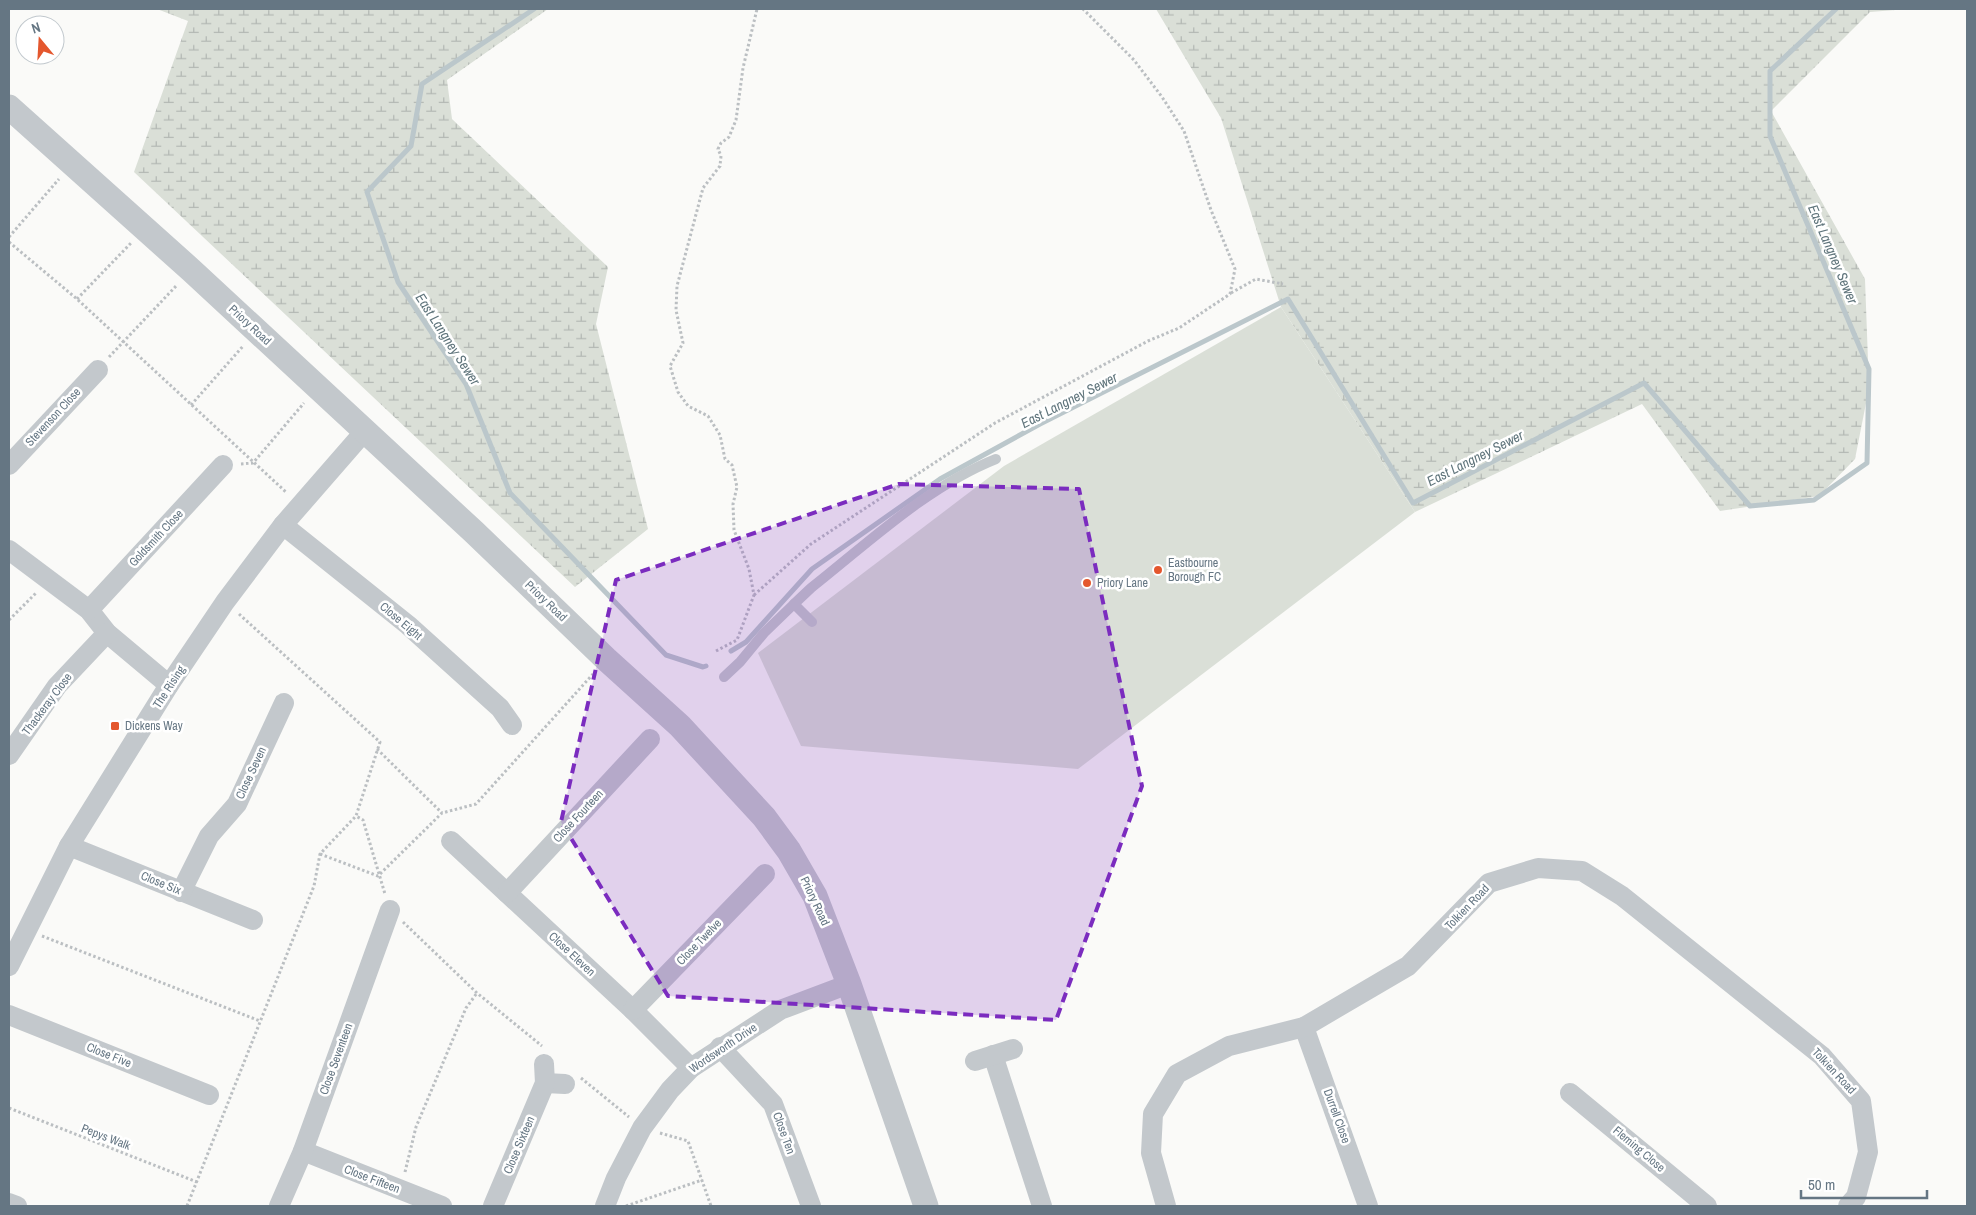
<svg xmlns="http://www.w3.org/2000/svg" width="1976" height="1215" font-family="'Archivo Narrow',sans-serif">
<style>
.wetland{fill:url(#wetland-marsh)}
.pitch{fill:#dadfd7}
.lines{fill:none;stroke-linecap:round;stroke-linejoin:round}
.stream{stroke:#bbc7cb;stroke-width:5}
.path{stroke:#bbbfc2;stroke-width:3;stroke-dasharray:2.5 2.5;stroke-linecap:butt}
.service{stroke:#c3c8cc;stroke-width:10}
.minor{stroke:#c3c8cc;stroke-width:20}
.tertiary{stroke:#c3c8cc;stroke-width:25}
.marked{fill:#7b2cbf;fill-opacity:0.2;stroke:#7b2cbf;stroke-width:4;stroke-dasharray:10 6;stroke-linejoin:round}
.poi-dot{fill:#e4572e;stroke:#fff;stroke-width:2}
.labels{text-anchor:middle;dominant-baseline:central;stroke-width:5;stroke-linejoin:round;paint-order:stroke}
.street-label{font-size:12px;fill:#657683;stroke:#fff}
.poi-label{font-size:12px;fill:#657683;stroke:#fff;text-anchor:start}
.water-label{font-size:14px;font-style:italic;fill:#60757c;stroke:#fff}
</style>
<defs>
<pattern id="wetland-marsh" width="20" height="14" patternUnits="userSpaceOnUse" patternTransform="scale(1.25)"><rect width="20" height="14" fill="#dadfd7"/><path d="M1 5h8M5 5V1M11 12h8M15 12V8" fill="none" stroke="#b4b9b4"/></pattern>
</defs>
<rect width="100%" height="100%" fill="#fafaf8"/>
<g class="wetland">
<polygon points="157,9 548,9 447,80 452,119 608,267 596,324 648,529 575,587 134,172 188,21"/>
<polygon points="1156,9 1908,9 1870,12 1771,111 1865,279 1869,388 1855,459 1819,496 1720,511 1642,404 1415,512 1281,307 1221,118"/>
</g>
<polygon class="pitch" points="1281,307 1415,512 1078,769 801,746 758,653 1004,466"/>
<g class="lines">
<g class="stream">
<polyline points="534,9 422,84 411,146 367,192 398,282 466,384 510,493 666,655 703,667 706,666"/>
<polyline points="731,651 746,642 812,569 940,479 1040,424 1288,299 1413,503 1644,383 1750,506 1814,500 1867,463 1869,369 1770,136 1770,71 1836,9"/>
</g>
<g class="path">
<polyline points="9,237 59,179"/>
<polyline points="9,242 77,299 287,493"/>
<polyline points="1231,293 1256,279 1283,284"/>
<polyline points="77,299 132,242"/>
<polyline points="109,357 177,285"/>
<polyline points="191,405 244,345"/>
<polyline points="241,464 253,463 304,403"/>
<polyline points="754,595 811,544 995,423 1148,341 1179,328 1230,294 1235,269 1211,210 1184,131 1162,97 1134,60 1083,9"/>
<polyline points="239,614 380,742 356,816 363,820 385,894"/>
<polyline points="9,620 36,593"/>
<polyline points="716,651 737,640 754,595 749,569 734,530 733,504 737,487 732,465 725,459 720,435 708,416 688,406 678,392 670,366 683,343 676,310 677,286 703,188 720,166 721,156 718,149 721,143 729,137 736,120 743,68 757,9"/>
<polyline points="377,749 442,813"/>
<polyline points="320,854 378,876 442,813 476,804 593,674"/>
<polyline points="403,922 477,993 542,1046"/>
<polyline points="42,936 260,1021"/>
<polyline points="581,1078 629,1117"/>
<polyline points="9,1108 197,1182"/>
<polyline points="660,1133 688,1141 711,1206"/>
<polyline points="405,1172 416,1127 466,1008 477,993"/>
<polyline points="187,1206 314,886 320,854 356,816"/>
<polyline points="626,1206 702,1180"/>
</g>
<g class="service">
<path d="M794 604 811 588C868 543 928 486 996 459"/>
<polyline points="724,677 740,662 764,633 794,604 812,622"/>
</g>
<g class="minor">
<polyline points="9,465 98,370"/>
<polyline points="283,525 408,625 500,708 512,725"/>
<polyline points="9,550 89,610 107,633 169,685"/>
<polyline points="89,610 223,465"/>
<polyline points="9,755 57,686 107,633"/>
<polyline points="451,841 633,1010 691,1068"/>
<polyline points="69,846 253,920"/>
<polyline points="181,892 209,836 237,804 284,703"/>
<polyline points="507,893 650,739"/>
<polyline points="9,966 69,846 169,685 225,602 283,525 364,432"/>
<polyline points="633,1010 765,874"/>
<polyline points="9,1015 209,1095"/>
<polyline points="1304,1027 1368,1206"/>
<polyline points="720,1047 773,1104 811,1206"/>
<polyline points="993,1055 1042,1206"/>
<polyline points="975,1061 1013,1049"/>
<polyline points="545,1083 565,1084"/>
<polyline points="1570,1093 1707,1206"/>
<polyline points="303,1151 442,1206"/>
<polyline points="9,1203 17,1206"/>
<polyline points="279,1206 303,1151 390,910"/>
<polyline points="493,1206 545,1083 544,1064"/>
<polyline points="605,1206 616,1178 642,1128 670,1090 691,1068 780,1010 849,984"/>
<polyline points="1166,1206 1151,1153 1153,1114 1177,1074 1229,1046 1304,1027 1408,966 1489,883 1538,868 1582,871 1622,896 1822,1056 1861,1101 1868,1152 1856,1197 1848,1206"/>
</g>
<polyline class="tertiary" points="9,107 191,270 474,532 606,659 680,726 764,817 789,851 815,896 849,984 926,1206"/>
</g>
<path class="marked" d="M899 484 1079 489 1142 786 1056 1020 668 996 561 822 616 580Z"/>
<g class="poi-dot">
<circle cx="1158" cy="570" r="5"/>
<circle cx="1087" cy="583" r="5"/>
<rect x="110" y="721" width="10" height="10" rx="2.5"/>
</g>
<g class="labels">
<g class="street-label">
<text transform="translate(250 325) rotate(43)">Priory Road</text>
<text transform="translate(53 417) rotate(-47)">Stevenson Close</text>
<text transform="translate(156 538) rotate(-47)">Goldsmith Close</text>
<text transform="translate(546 601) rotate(44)">Priory Road</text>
<text transform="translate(401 621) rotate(40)">Close Eight</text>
<text transform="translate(169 687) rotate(-57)">The Rising</text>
<text transform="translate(47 704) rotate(-53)">Thackeray Close</text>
<text transform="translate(251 773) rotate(-65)">Close Seven</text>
<text transform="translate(578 816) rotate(-47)">Close Fourteen</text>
<text transform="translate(161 883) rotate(22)">Close Six</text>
<text transform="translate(815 901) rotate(65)">Priory Road</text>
<text transform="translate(1467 907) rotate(-46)">Tolkien Road</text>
<text transform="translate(699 942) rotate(-46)">Close Twelve</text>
<text transform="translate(572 954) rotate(43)">Close Eleven</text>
<text transform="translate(723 1048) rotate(-34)">Wordsworth Drive</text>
<text transform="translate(109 1055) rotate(22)">Close Five</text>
<text transform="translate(336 1059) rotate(-70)">Close Seventeen</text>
<text transform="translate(1834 1071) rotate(47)">Tolkien Road</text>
<text transform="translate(1337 1116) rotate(70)">Durrell Close</text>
<text transform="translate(784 1133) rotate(70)">Close Ten</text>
<text transform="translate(106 1137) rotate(21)">Pepys Walk</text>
<text transform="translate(519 1145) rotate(-67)">Close Sixteen</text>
<text transform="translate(1639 1149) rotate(40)">Fleming Close</text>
<text transform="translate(372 1179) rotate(21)">Close Fifteen</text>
</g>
<g class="poi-label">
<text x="1168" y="563">Eastbourne<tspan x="1168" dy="14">Borough FC</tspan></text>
<text x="1097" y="583">Priory Lane</text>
<text x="125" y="726">Dickens Way</text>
</g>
<g class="water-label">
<text transform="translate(1833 254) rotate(67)">East Langney Sewer</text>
<text transform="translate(448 339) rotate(57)">East Langney Sewer</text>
<text transform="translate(1069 400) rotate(-27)">East Langney Sewer</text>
<text transform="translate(1475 458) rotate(-27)">East Langney Sewer</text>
</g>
</g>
<rect width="1976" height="1215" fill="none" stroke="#657683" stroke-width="20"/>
<g transform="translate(40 40) rotate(342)"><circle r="24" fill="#ffffff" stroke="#c1c8cd"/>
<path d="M0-4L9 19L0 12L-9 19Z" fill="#e4572e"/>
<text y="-8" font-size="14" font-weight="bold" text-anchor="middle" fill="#657683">N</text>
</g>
<path d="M1801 1190v8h126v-8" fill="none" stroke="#657683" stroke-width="2.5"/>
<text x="1808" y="1190" font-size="15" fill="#657683" stroke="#ffffff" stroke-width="4" paint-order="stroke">50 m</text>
</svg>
